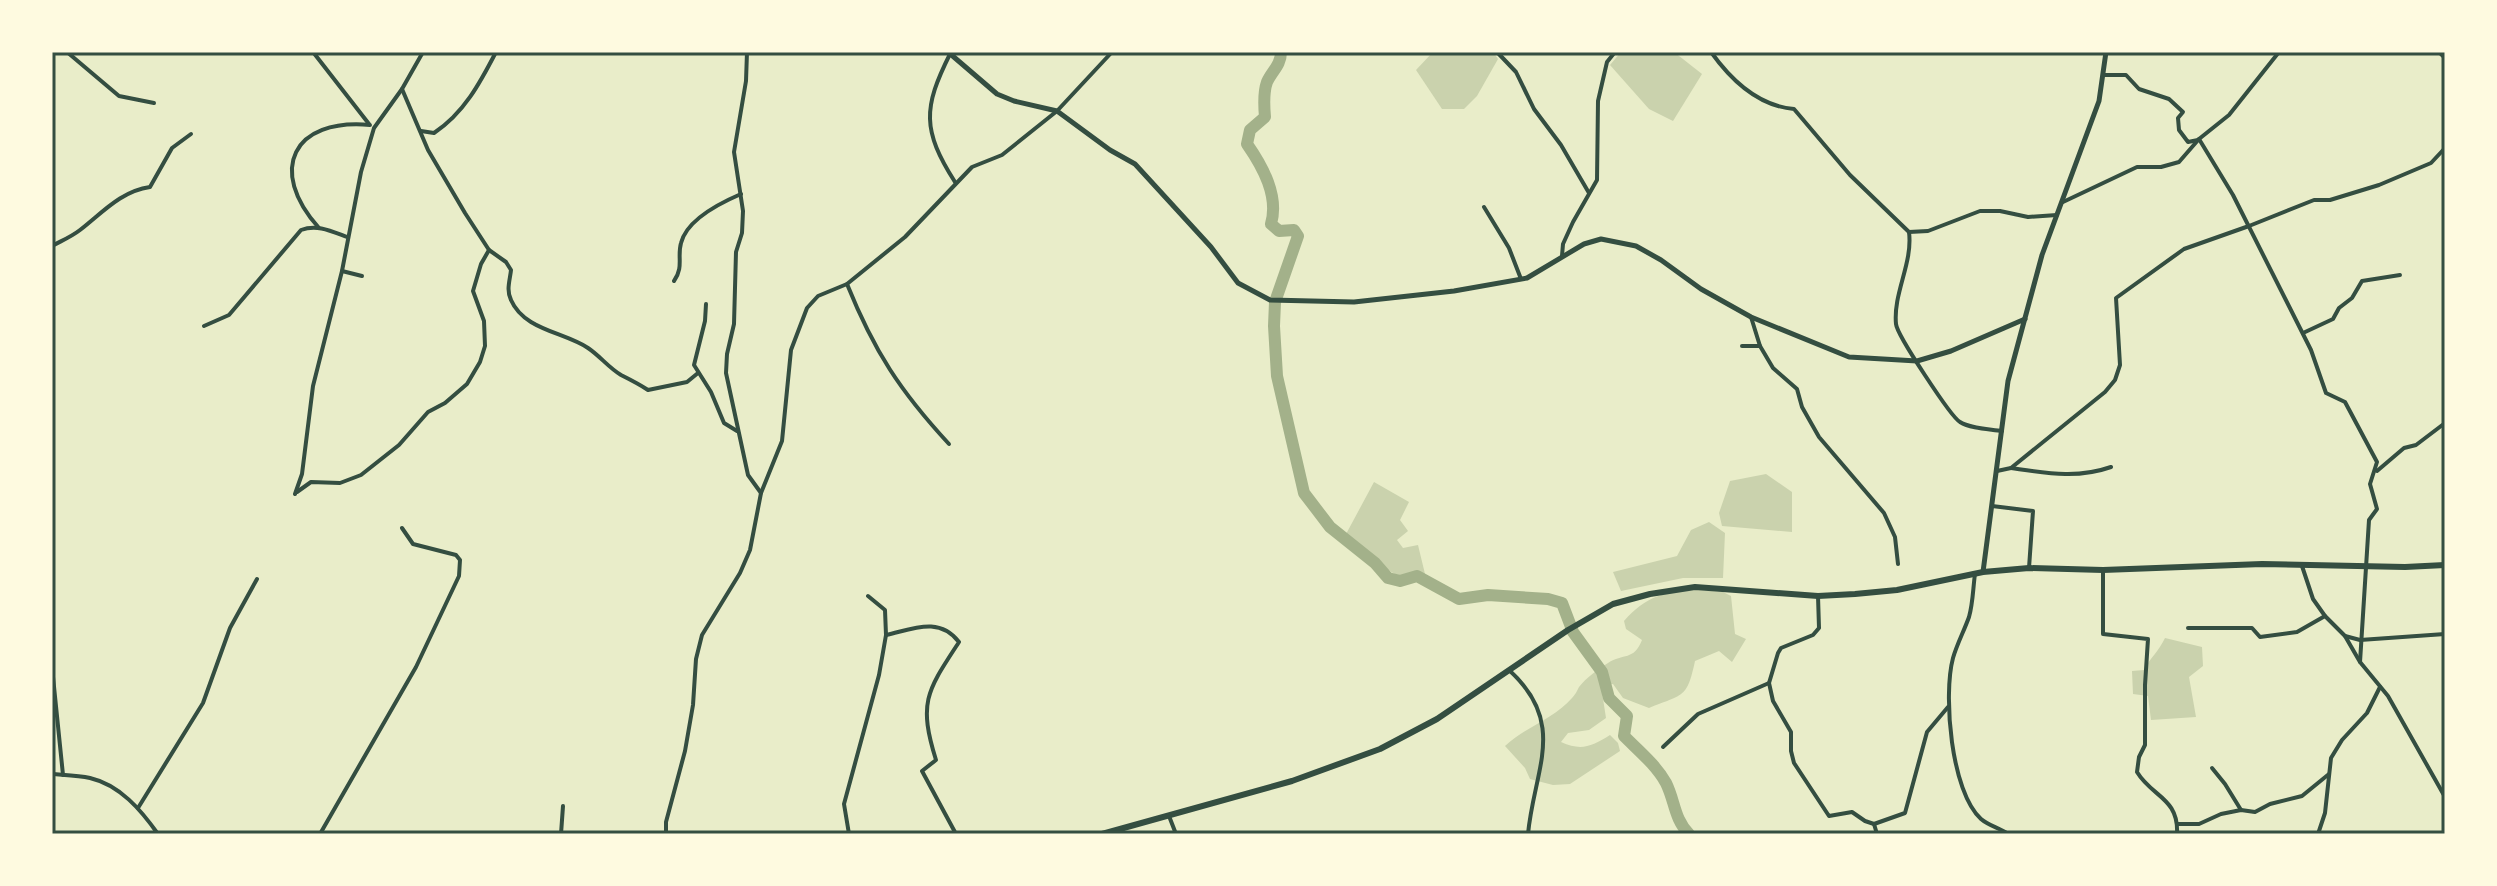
<svg xmlns="http://www.w3.org/2000/svg" width="2497" height="886" font-family="Raleway,sans-serif">
<style>
.green{fill:#cad2ad}
.lines{fill:none;stroke-linecap:round;stroke-linejoin:round}
.river{stroke:#a3b18a;stroke-width:12}
.minor{stroke:#344e41;stroke-width:4}
.tertiary{stroke:#344e41;stroke-width:5}
.secondary{stroke:#344e41;stroke-width:6}
.neatline{fill:none;stroke:#344e41;stroke-width:3}
</style>
<rect width="100%" height="100%" fill="#e9edc9"/>
<g class="green">
<polygon points="1433,52 1493,52 1498,59 1477,96 1464,109 1442,109 1416,70"/>
<polygon points="1621,52 1674,52 1702,74 1673,121 1649,109 1610,65"/>
<polygon points="1766,474 1792,492 1792,532 1722,526 1719,513 1730,481"/>
<path d="M1374 482 1409 502 1400 520 1408 531 1397 540 1403 548 1418 545 1425 574C1417 575 1407 578 1399 576 1392 575 1355 543 1345 536Z"/>
<polygon points="1709,522 1725,533 1723,578 1683,578 1621,591 1613,572 1677,556 1691,530"/>
<path d="M1699 590 1723 592 1731 596 1735 634 1746 639 1732 662 1719 651 1695 661C1687 699 1683 694 1649 708L1623 698 1613 684 1601 686 1606 718 1589 730 1568 733 1561 742C1581 751 1591 747 1610 735L1618 743 1620 751 1570 784 1553 785 1530 779 1525 768 1505 746C1525 727 1554 719 1572 698 1575 695 1577 691 1579 687 1585 679 1599 668 1608 663 1623 653 1634 661 1642 640L1626 629 1624 621C1646 596 1665 591 1699 590Z"/>
<path d="M2165 638 2202 647 2203 666 2189 677 2196 717 2151 720 2148 696 2133 694 2132 671 2144 670C2150 658 2159 651 2165 638Z"/>
</g>
<g class="lines">
<path class="river" d="M1281 52C1281 65 1272 71 1267 82 1263 93 1264 106 1265 117L1250 130 1247 144C1263 167 1279 196 1271 224L1279 231 1294 230 1298 236 1275 302 1274 326 1277 376 1304 493 1330 527 1375 563 1388 578 1400 581 1417 576 1459 599 1488 595 1548 599 1562 603 1573 632 1602 672 1609 698 1627 716 1624 736C1639 751 1656 765 1666 783 1675 801 1674 819 1689 834"/>
<g class="minor">
<polyline points="67,52 119,96 154,103"/>
<polyline points="313,52 369,124"/>
<polyline points="747,52 746,81 734,152 743,211 742,233 736,252 734,324 727,354 726,373 748,475 761,493"/>
<polyline points="1497,52 1516,72 1534,109 1561,145 1589,193"/>
<path d="M1711 52C1731 80 1758 106 1794 109L1850 175 1909 232C1913 263 1893 293 1896 324 1897 335 1951 417 1960 422 1971 429 1990 429 2002 431"/>
<polyline points="2439,52 2445,58"/>
<path d="M950 54C923 108 922 130 955 182"/>
<polyline points="2104,75 2126,75 2139,89 2169,99 2183,112 2178,118 2179,130 2188,142 2198,140"/>
<path d="M402 89 428 150 465 213 489 250 506 262 511 270C510 280 506 290 511 300 524 330 564 332 588 348 600 356 609 368 621 375 631 380 639 384 648 390L687 382 698 373"/>
<path d="M421 131 434 133C464 113 480 83 496 52"/>
<polyline points="2199,139 2233,195 2311,350 2326,393 2345,402 2377,462 2370,484 2377,509 2369,520 2360,662"/>
<polyline points="2063,202 2137,167 2161,167 2179,162 2199,139 2229,115 2279,52"/>
<polyline points="1484,207 1509,248 1521,279"/>
<path d="M319 228C267 170 293 118 370 125"/>
<polyline points="1909,232 1928,231 1980,211 2000,211 2028,217 2057,215"/>
<path d="M52 246C61 241 71 237 80 230 102 213 121 191 150 187L172 148 191 134"/>
<polyline points="1562,256 1563,244 1573,222 1597,180 1598,101 1607,62 1615,52"/>
<polyline points="342,271 362,276"/>
<path d="M674 281C684 267 677 257 681 243 687 219 720 203 741 194"/>
<path d="M847 284C874 351 900 391 949 444"/>
<polyline points="706,304 705,321 694,365 711,392 724,423 737,431"/>
<polyline points="1751,317 1760,346 1773,368 1797,389 1802,407 1819,437 1884,513 1895,537 1898,564"/>
<path d="M204 326 229 315 301 230C317 224 331 231 347 237"/>
<polyline points="2303,333 2333,319 2339,308 2352,298 2362,281 2400,275"/>
<polyline points="1742,346 1760,346"/>
<path d="M2011 468C2046 473 2077 479 2111 467"/>
<polyline points="1997,471 2011,468 2105,392 2115,380 2120,365 2116,298 2184,249 2249,226 2314,200 2330,200 2379,185 2431,163 2445,148"/>
<polyline points="2377,471 2404,448 2416,445 2445,423"/>
<polyline points="297,492 311,482 340,483 361,475 399,445 428,412 445,403 467,384 480,362 485,346 484,321 473,291 481,264 489,250"/>
<polyline points="295,494 302,474 313,386 342,271 361,172 374,128 402,89 423,52"/>
<polyline points="1992,506 2033,511 2029,568"/>
<polyline points="2302,566 2313,599 2325,616 2345,636 2360,662 2388,696 2445,797"/>
<path d="M2103 570V634L2148 639 2145 685V745L2139 757 2137 772C2152 797 2179 798 2177 834"/>
<path d="M1975 574C1973 588 1973 603 1969 617 1964 631 1957 644 1953 658 1943 695 1951 792 1981 819 1989 826 2000 828 2008 834"/>
<polyline points="1818,596 1819,628 1813,635 1781,648 1778,653 1769,683 1773,701 1791,732 1791,751 1794,763 1829,816 1852,812 1865,821 1874,824 1877,834"/>
<polyline points="2188,628 2252,628 2260,637 2297,632 2325,616"/>
<path d="M886 635C913 629 939 616 959 642 927 691 918 702 936 760L922 771 956 834"/>
<polyline points="2345,636 2360,640 2445,634"/>
<polyline points="52,667 63,775"/>
<path d="M1509 670C1568 724 1534 769 1528 834"/>
<polyline points="1663,747 1698,714 1769,683"/>
<polyline points="2212,768 2225,784 2241,810"/>
<path d="M52 774C64 775 78 775 90 778 120 785 141 810 158 834"/>
<polyline points="138,808 203,703 230,628 257,579"/>
<polyline points="1169,816 1176,834"/>
<polyline points="1874,824 1905,813 1927,732 1948,707"/>
<polyline points="2177,824 2199,824 2221,814 2241,810 2255,812 2270,804 2302,796 2329,774"/>
<polyline points="320,834 416,667 459,576 460,560 456,555 413,544 402,528"/>
<polyline points="561,834 563,806"/>
<polyline points="666,834 666,822 685,751 693,705 696,659 702,635 740,573 750,550 761,493 782,441 791,350 807,308 818,296 847,284 905,237 972,167 1002,155 1057,111 1112,52"/>
<polyline points="849,834 844,804 879,675 886,635 885,610 868,596"/>
<polyline points="2318,834 2325,813 2331,758 2342,740 2367,713 2380,687"/>
</g>
<g class="tertiary">
<polyline points="948,52 997,94 1014,101 1057,111 1110,150 1135,164 1211,247 1238,283 1270,300 1354,302 1454,291 1527,278 1584,244 1601,239 1636,246 1661,260 1701,289 1751,317 1849,357 1917,361 1951,351 2025,319"/>
<polyline points="1983,572 2008,381 2042,255 2099,101 2106,52"/>
</g>
<polyline class="secondary" points="1102,834 1292,781 1380,749 1437,719 1568,630 1613,604 1650,594 1695,587 1818,596 1855,594 1897,590 1983,572 2029,568 2103,570 2262,564 2405,567 2445,565"/>
</g>
<rect width="2497" height="886" fill="none" stroke="#fefae0" stroke-width="108"/>
<rect x="54" y="54" width="2389" height="778" class="neatline"/>
</svg>
